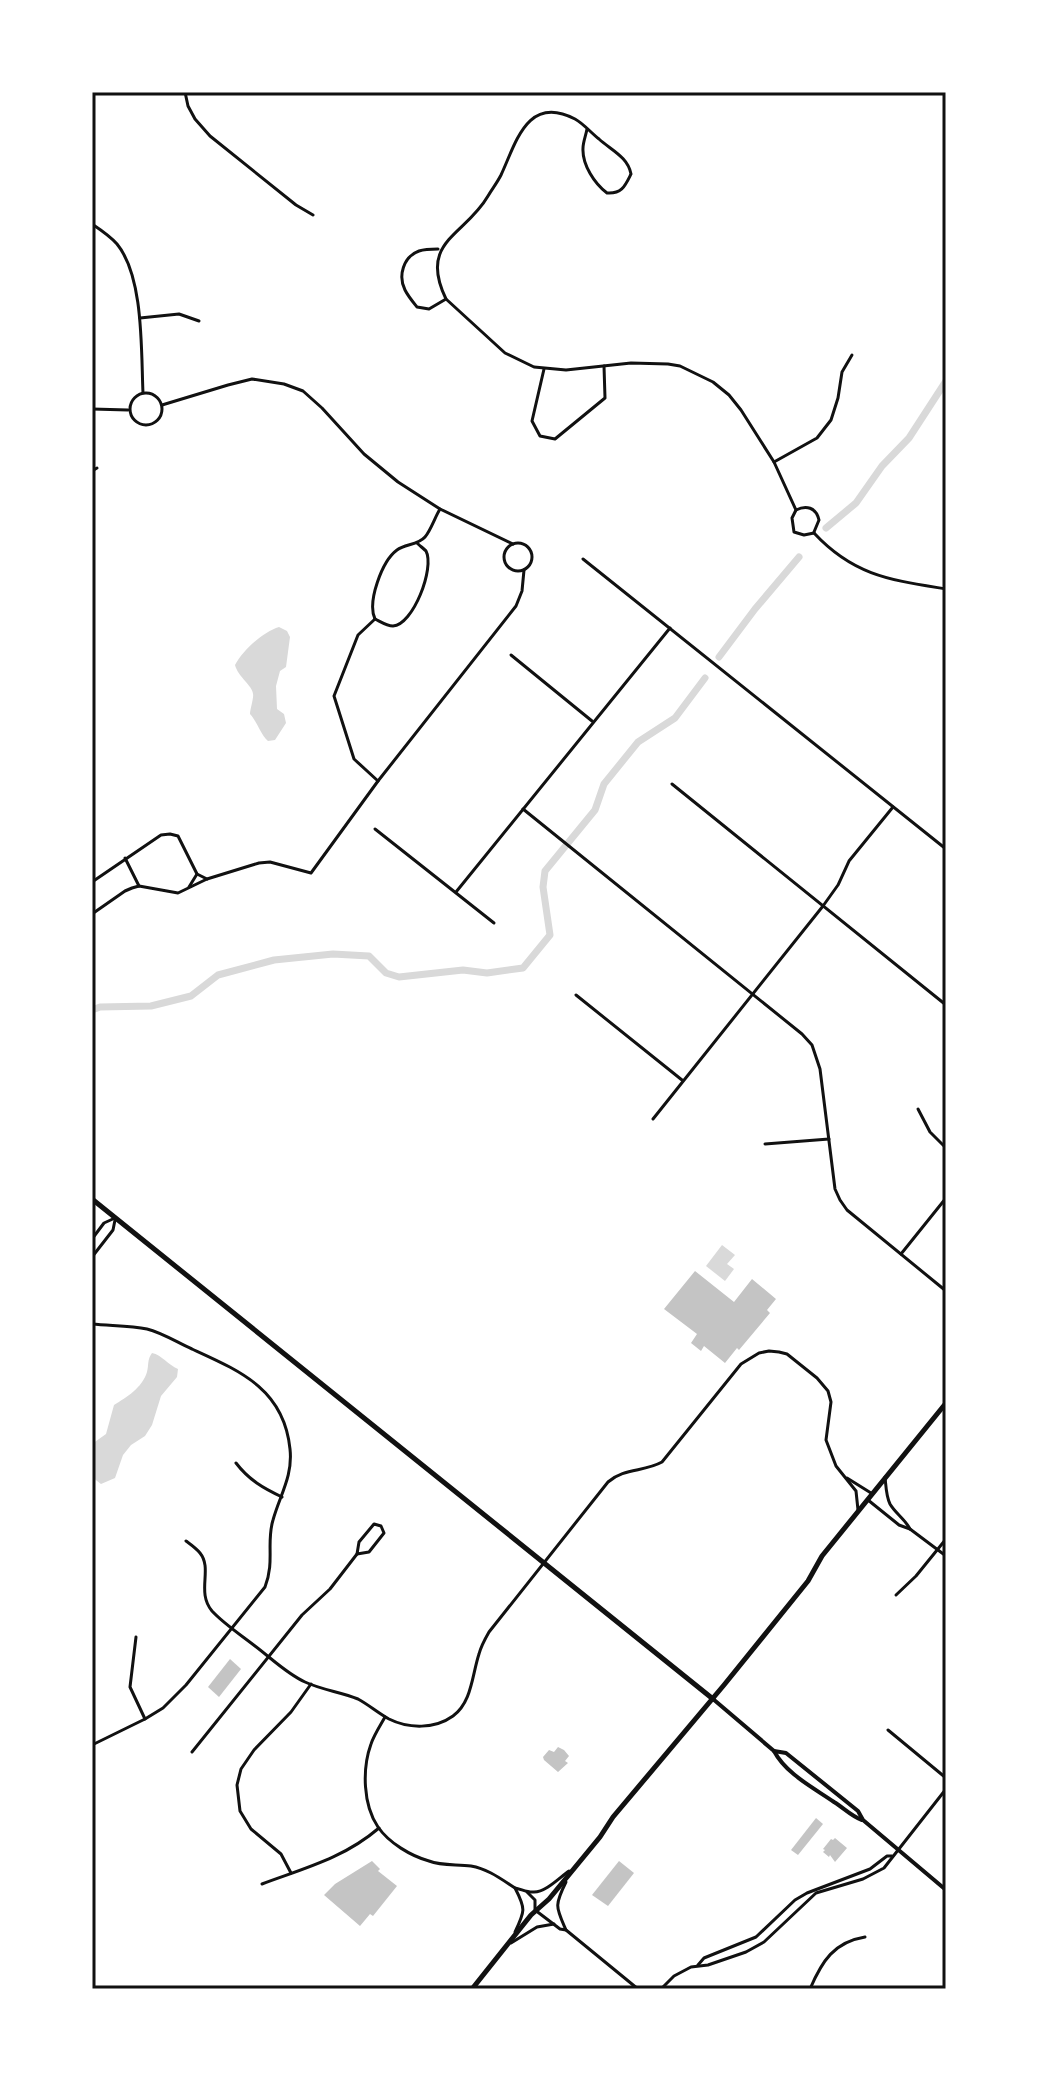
<svg xmlns="http://www.w3.org/2000/svg" width="1038" height="2081" font-family="'DM Sans',sans-serif">
<style>
.water{fill:#d9d9d9}
.lines{fill:none;stroke-linecap:round;stroke-linejoin:round}
.canal{stroke:#d9d9d9;stroke-width:7}
.building{fill:#c4c4c4}
.minor{stroke:#111;stroke-width:3}
.secondary{stroke:#111;stroke-width:4}
.primary{stroke:#111;stroke-width:5}
.neatline{fill:none;stroke:#111;stroke-width:3}
</style>
<rect width="100%" height="100%" fill="#fff"/>
<g class="water">
<path d="M279 627 287 631 290 637 286 667 280 671 276 686 277 709 284 714 286 723 275 740 268 741C260 734 258 723 250 714 250 710 254 697 253 694 253 686 238 677 235 665 243 650 263 632 279 627Z"/>
<polygon points="722,1245 735,1255 727,1264 734,1269 725,1281 706,1266"/>
<path d="M152 1353C162 1355 168 1365 178 1369L177 1377 161 1396 152 1425 145 1436 131 1445 123 1455 115 1478 101 1484 92 1477V1444L106 1434 114 1405C127 1397 142 1388 147 1372 149 1364 147 1360 152 1353Z"/>
</g>
<g class="lines">
<g class="canal">
<polyline points="826,528 856,503 882,466 909,438 946,381"/>
<polyline points="719,657 755,609 799,557"/>
<polyline points="92,1010 100,1007 151,1006 191,996 218,975 274,960 333,954 369,956 386,973 399,977 463,970 487,973 523,968 550,935 543,887 545,871 595,810 604,784 638,742 675,718 705,678"/>
</g>
</g>
<g class="building">
<polygon points="695,1271 734,1302 752,1279 776,1299 767,1310 770,1313 739,1350 737,1348 725,1363 704,1346 701,1351 691,1343 697,1334 664,1309"/>
<polygon points="230,1659 241,1669 219,1697 208,1687"/>
<polygon points="558,1747 564,1750 569,1756 565,1761 568,1763 558,1772 544,1760 543,1757 549,1750 554,1752"/>
<polygon points="816,1818 823,1824 798,1855 791,1850"/>
<polygon points="835,1838 847,1848 835,1862 830,1855 829,1857 823,1852 825,1850 823,1849 831,1839 833,1840"/>
<polygon points="372,1861 380,1869 378,1871 397,1886 373,1916 370,1914 360,1926 324,1895 335,1884"/>
<polygon points="619,1861 634,1873 608,1906 592,1895"/>
</g>
<g class="lines">
<g class="minor">
<polyline points="185,92 188,106 195,119 210,136 296,205 313,215"/>
<path d="M587 129C586 135 583 142 583 148 582 165 595 184 607 193 622 194 625 186 631 174 628 157 611 150 599 139 591 133 584 124 575 119 527 94 516 143 501 175 497 183 492 189 488 196 465 236 418 241 446 299L505 353 534 367 566 370 631 363 668 364 680 366 713 382 729 395 741 410 774 462 796 510 792 518 794 532 804 535 814 533"/>
<path d="M92 224C101 230 110 236 117 244 144 277 141 351 143 393"/>
<path d="M438 249C432 249 425 249 419 251 403 257 398 276 405 290 408 296 413 302 417 307L429 309 446 299"/>
<polyline points="140,318 179,314 199,321"/>
<polyline points="544,369 532,421 540,436 555,439 605,398 604,366"/>
<circle cx="146" cy="409" r="16"/>
<polyline points="162,405 228,385 252,379 284,384 303,391 322,408 364,454 398,482 440,509 513,544"/>
<polyline points="92,409 128,410"/>
<polyline points="774,462 817,438 831,420 838,398 842,372 852,355"/>
<polyline points="92,471 97,468"/>
<path d="M796 510C806 505 816 507 819 520L814 532"/>
<path d="M814 533C854 576 891 580 946 589"/>
<circle cx="518" cy="557" r="14"/>
<polyline points="583,559 946,849"/>
<polyline points="375,619 358,635 334,696 354,759 378,781"/>
<path d="M375 619C367 602 382 561 397 550 405 544 418 545 425 537 431 530 435 517 440 509"/>
<path d="M375 619C381 622 387 626 393 626 413 625 435 568 426 551 425 550 418 544 417 543"/>
<polyline points="511,655 592,721"/>
<polyline points="672,784 946,1005"/>
<polyline points="523,809 802,1034 812,1045 820,1069 835,1189 840,1200 847,1210 946,1291"/>
<polyline points="375,829 494,923"/>
<polyline points="125,858 139,886"/>
<polyline points="92,882 161,835 170,834 178,836 197,874 207,879"/>
<polyline points="189,887 197,874"/>
<polyline points="456,892 670,628"/>
<polyline points="92,914 125,891 132,888 139,886 178,893 207,879 259,863 270,862 311,873 378,781 516,606 522,591 524,570"/>
<polyline points="576,995 682,1080"/>
<polyline points="918,1109 930,1132 946,1148"/>
<polyline points="653,1119 823,906 838,885 849,861 893,807"/>
<polyline points="765,1144 829,1139"/>
<polyline points="92,1239 104,1223 115,1218"/>
<polyline points="901,1254 946,1198"/>
<polyline points="92,1257 113,1230 115,1220"/>
<path d="M92 1324C110 1326 130 1325 147 1329 163 1333 178 1343 192 1349 240 1371 284 1389 290 1449 293 1476 280 1495 273 1520 266 1543 275 1561 265 1587L186 1685 163 1708 145 1719 92 1745"/>
<path d="M236 1463C249 1480 263 1488 282 1497"/>
<path d="M885 1477C886 1486 886 1496 890 1504 895 1513 905 1519 910 1529"/>
<polyline points="847,1478 871,1493"/>
<polyline points="868,1500 899,1525 910,1529 946,1556"/>
<polygon points="374,1524 381,1526 384,1533 369,1552 357,1554 359,1542"/>
<path d="M186 1541C190 1544 196 1548 200 1553 213 1569 196 1592 212 1611 224 1624 241 1635 255 1646 271 1658 287 1674 305 1682 322 1690 341 1692 358 1699 369 1705 378 1713 389 1719 409 1729 435 1729 453 1716 472 1702 472 1675 479 1654 481 1646 485 1639 489 1632L608 1482C624 1468 644 1472 662 1462L741 1364 759 1353 769 1351 779 1352 787 1354 817 1378 828 1391 831 1402 826 1440 836 1466 856 1491 858 1510"/>
<polyline points="896,1595 916,1576 946,1539"/>
<polyline points="136,1637 130,1687 145,1719"/>
<path d="M385 1717C380 1726 374 1735 371 1744 362 1769 363 1805 378 1827 389 1843 411 1856 429 1861 442 1866 457 1864 471 1866 488 1869 501 1879 515 1888 521 1889 528 1893 534 1892 546 1892 559 1878 569 1871"/>
<polyline points="888,1730 946,1778"/>
<polyline points="192,1752 302,1615 330,1589 357,1554"/>
<polyline points="291,1873 281,1854 251,1829 240,1811 237,1785 241,1769 254,1750 291,1712 311,1684"/>
<path d="M566 1882C554 1906 556 1907 566 1930"/>
<path d="M262 1884C305 1868 344 1858 379 1828"/>
<polyline points="527,1892 535,1900 535,1910 560,1929 566,1930 638,1989"/>
<path d="M515 1932C525 1911 526 1909 515 1888"/>
<polyline points="511,1943 537,1927 554,1924"/>
<polyline points="698,1965 704,1958 756,1937 795,1900 807,1893 870,1869 887,1856 892,1856"/>
<polyline points="661,1989 674,1976 691,1967 708,1965 746,1952 764,1942 816,1893 863,1879 884,1868 946,1789"/>
<path d="M810 1989C822 1961 834 1942 865 1937"/>
</g>
<g class="secondary">
<path d="M713 1699 774 1751C786 1774 814 1788 834 1802 844 1808 851 1816 862 1820"/>
<polyline points="774,1751 786,1753 858,1811 863,1820 946,1890"/>
</g>
<g class="primary">
<polyline points="92,1199 713,1699"/>
<polyline points="472,1989 531,1915 549,1899 600,1837 613,1817 724,1685 808,1581 822,1556 946,1403"/>
</g>
</g>
<rect width="1038" height="2081" fill="none" stroke="#ffffff" stroke-width="188"/>
<rect x="94" y="94" width="850" height="1893" class="neatline"/>
</svg>
